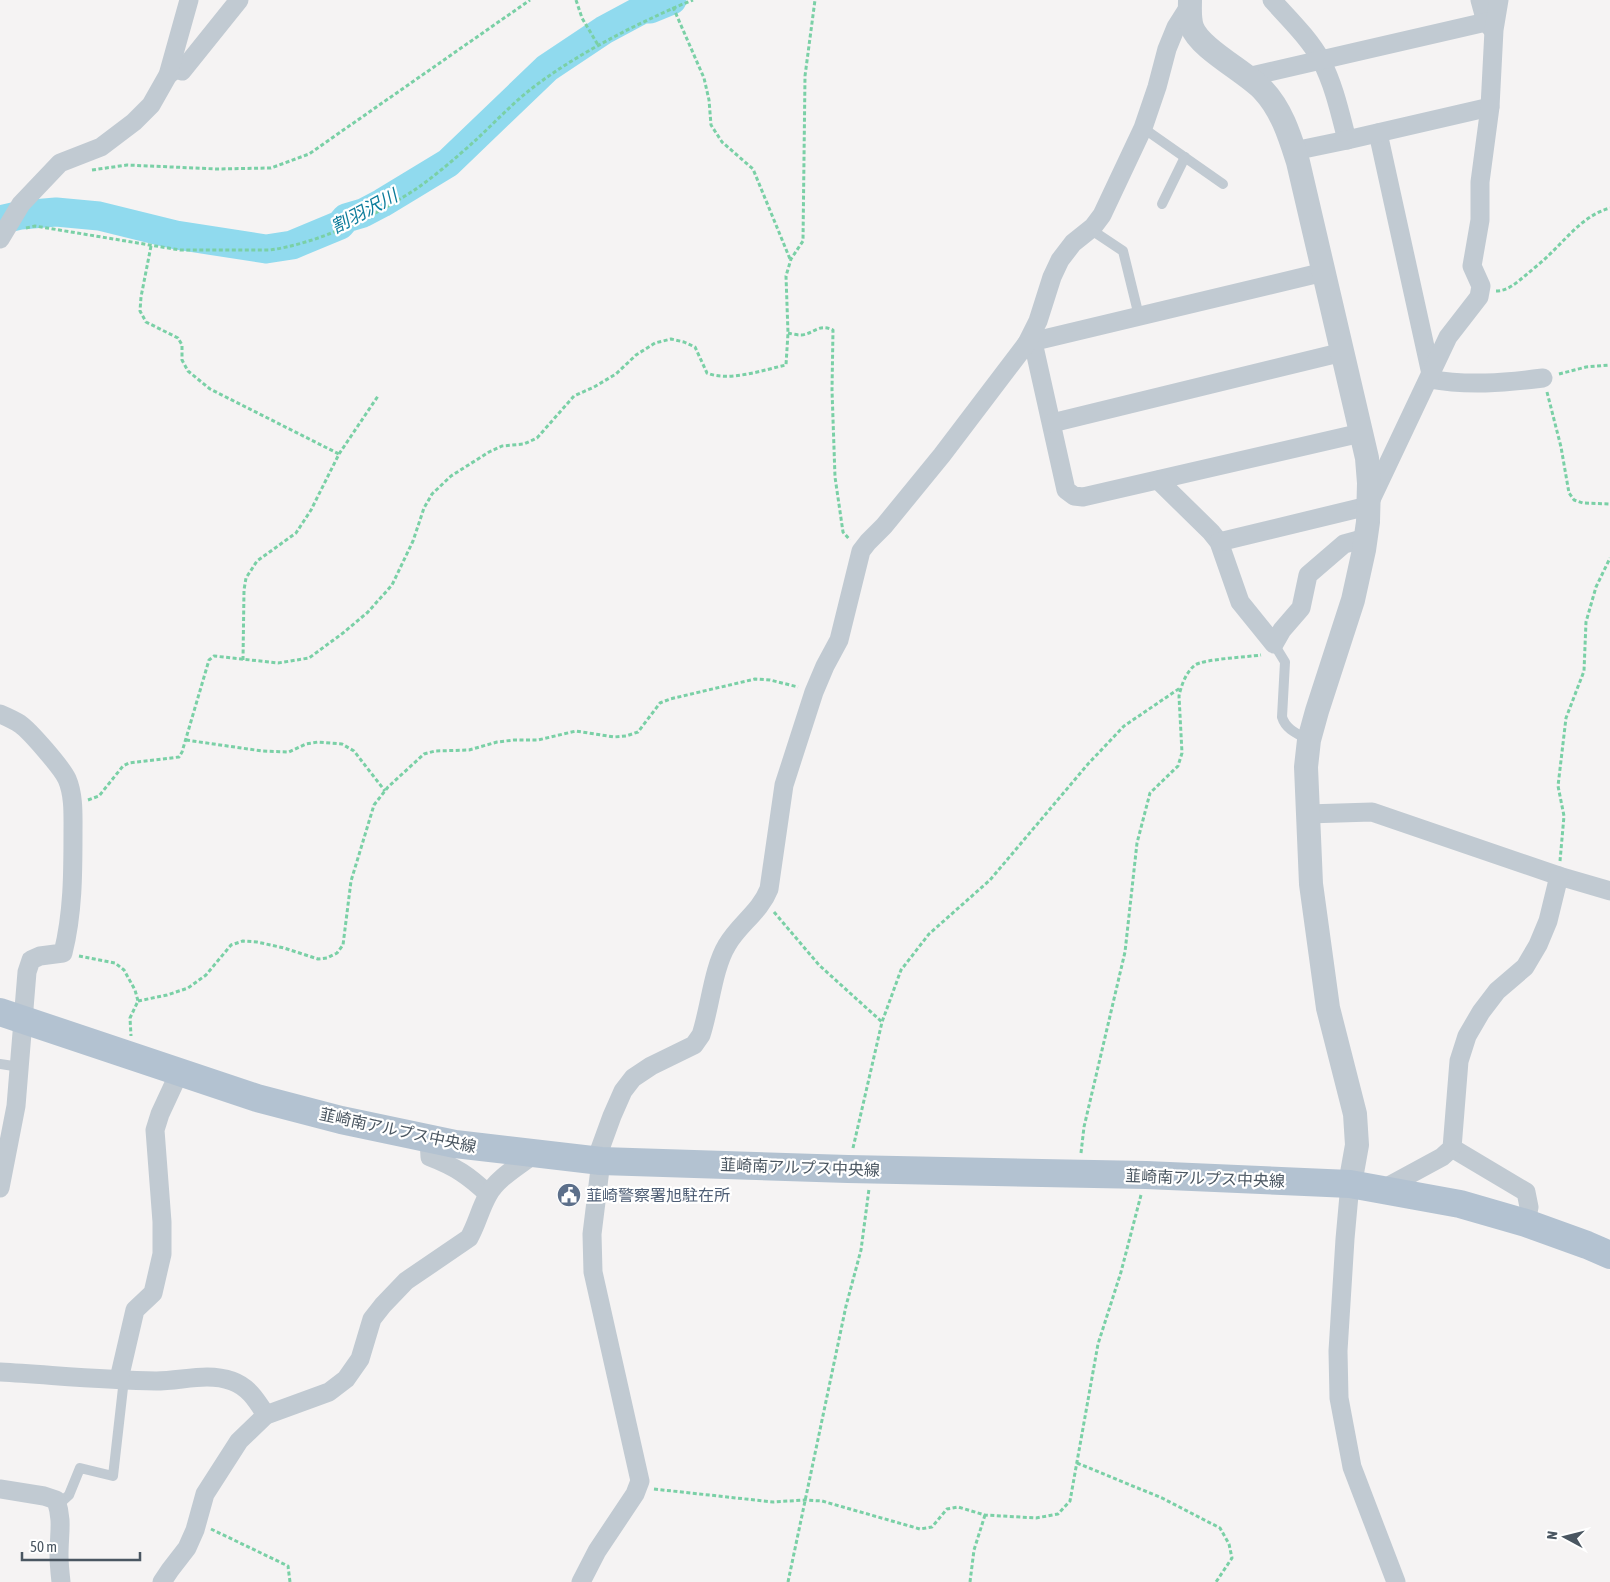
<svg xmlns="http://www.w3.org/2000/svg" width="1610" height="1582" font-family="'Asap Condensed','Noto Sans JP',sans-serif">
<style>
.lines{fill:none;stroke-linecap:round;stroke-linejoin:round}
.river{stroke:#90daee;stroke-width:29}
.path{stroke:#7ad0a6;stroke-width:3;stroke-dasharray:4 2.5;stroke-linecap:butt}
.service{stroke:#c1cad2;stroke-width:10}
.minor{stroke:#c1cad2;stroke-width:19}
.tertiary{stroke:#c1cad2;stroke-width:24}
.primary{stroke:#b3c2d1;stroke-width:28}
.labels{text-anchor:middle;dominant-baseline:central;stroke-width:4.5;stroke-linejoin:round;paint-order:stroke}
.street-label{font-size:16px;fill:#4a5661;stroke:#fff}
.service-label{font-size:16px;fill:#4e5e75;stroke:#fff;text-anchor:start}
.water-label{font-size:18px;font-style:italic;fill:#0c7c9b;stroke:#fff}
</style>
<rect width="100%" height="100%" fill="#f5f3f3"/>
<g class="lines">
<polyline class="river" points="0,220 21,215 56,212 99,216 176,235 266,249 292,245 340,225 346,218 363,213 382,203 448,163 547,68 604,30 645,8 650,9 672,0"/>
<g class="path">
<polyline points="576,0 582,18 598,45"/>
<polyline points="673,7 704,78 709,100 711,125 722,142 753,169 790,259"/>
<polyline points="92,170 127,165 217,169 271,168 309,154 530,0"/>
<path d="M26 228 35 226 180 250H270C313 244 362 222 400 199 425 185 456 158 478 138 495 122 512 104 531 89 562 65 596 46 631 28 652 18 672 8 693 0"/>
<polyline points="151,246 141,297 140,311 146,322 178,338 182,345 182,360 188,371 210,389 339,454"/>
<path d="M1496 291C1508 291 1516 283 1526 275 1533 269 1542 262 1549 255 1568 237 1584 215 1610 208"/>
<path d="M788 333C792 334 797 335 801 335 814 334 818 323 833 330L832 390 835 477 843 532 850 540"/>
<polyline points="1559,374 1586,367 1610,365"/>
<polyline points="1547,392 1561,447 1569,493 1574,500 1583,503 1610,504"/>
<polyline points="243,660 244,590 246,578 257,561 296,533 311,510 339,454 378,396"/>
<polyline points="186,740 262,751 289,752 306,744 318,742 342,744 354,751 385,791"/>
<path d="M88 800 99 796 123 766 129 763 179 757 182 752 209 660 214 656 278 663 309 658 343 633 368 612 392 585 413 541 424 508 432 494 451 476 489 452 502 446 524 444 537 438 574 396 594 387 616 374 636 355 655 343 671 339 684 342 695 347 707 373C729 382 763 370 786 365L788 333 786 276 791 259 803 241 805 76 815 0"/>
<polyline points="1560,861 1564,816 1558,786 1566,718 1584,671 1586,622 1596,587 1610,558"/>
<polyline points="774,912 819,965 882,1022"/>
<polyline points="79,956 115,963 124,970 135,990 138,1001 130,1018 131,1036"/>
<polyline points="138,1001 167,995 188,988 206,975 231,945 243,941 257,942 284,948 318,959 327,958 337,953 343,945 351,881 374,805 388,787 424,754 435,751 469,750 497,742 514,740 538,740 576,731 614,737 626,736 638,732 660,703 670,699 755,679 770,680 798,687"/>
<polyline points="853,1148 882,1022 901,970 929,934 990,880 1088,764 1124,726 1180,688"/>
<path d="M1081 1153 1084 1127 1125 952 1137 843 1150 793 1178 766 1182 753 1179 696C1181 686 1186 672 1195 665 1204 659 1248 657 1261 655"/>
<polyline points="1077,1463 1162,1498 1220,1528 1229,1544 1232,1558 1216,1582"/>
<polyline points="654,1489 773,1502 805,1500 822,1501 920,1529 932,1527 947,1509 958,1507 985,1515 1036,1518 1058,1514 1070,1501 1098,1344 1121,1272 1141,1195"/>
<polyline points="211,1529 288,1566 290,1582"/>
<polyline points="788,1582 846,1306 861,1250 869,1189"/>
<polyline points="970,1582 974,1550 985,1515"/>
</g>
<g class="service">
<polyline points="1143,128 1223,184"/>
<polyline points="1162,204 1185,157"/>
<polyline points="1090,229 1123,251 1139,316"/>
<path d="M1274 644 1285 662 1282 717C1286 730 1298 734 1309 740"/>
<polyline points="0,1064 20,1067"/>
<polyline points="58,1505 69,1495 80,1468 113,1476 124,1379"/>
</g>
<g class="minor">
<path d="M1272 0C1289 19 1309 38 1321 60 1334 85 1340 113 1347 140"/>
<polyline points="1480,0 1486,22 1493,30"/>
<polyline points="168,75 176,69 182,71 239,0"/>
<polyline points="1247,77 1486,22"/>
<polyline points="1378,133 1431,374"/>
<polyline points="1294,151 1347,140 1490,107"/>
<polyline points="0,239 21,204 60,163 101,147 134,122 151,105 168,75 189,0"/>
<polyline points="1324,272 1027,343 1035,351 1066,490 1074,496 1083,497 1361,433"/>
<path d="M1429 379C1467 386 1504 383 1543 378"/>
<polyline points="1052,423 1343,352"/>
<polyline points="1158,480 1211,532 1219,542 1240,602 1274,644 1282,630 1301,608 1308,575 1344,544 1366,538"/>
<polyline points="1219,542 1368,506 1448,337 1479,297 1481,286 1472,266 1480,220 1480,182 1490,107 1494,30 1499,0"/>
<path d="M0 714C7 717 14 720 20 724 30 731 62 768 67 779 74 795 73 815 73 832 73 873 73 913 63 953L40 956 31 960 27 972 16 1106 0 1188"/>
<polyline points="1307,814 1372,812 1559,876 1610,891"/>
<path d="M429 1139 430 1157C456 1167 469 1176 488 1194"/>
<polyline points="1452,1148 1526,1192 1529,1207 1526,1223"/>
<path d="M596 1160 612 1116 623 1091 633 1078 651 1066 694 1045 701 1035C710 1008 713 968 727 945 739 924 760 912 769 889L784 785 814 692 825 666 839 640 861 551 868 542 884 526 942 455 1027 343 1038 321 1052 277 1060 260 1073 243 1093 227 1102 215 1143 128 1157 87 1167 49 1176 27 1190 5"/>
<polyline points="1350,1184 1345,1239 1338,1351 1339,1398 1352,1467 1396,1582"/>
<polyline points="1383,1189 1442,1157 1452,1148 1459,1061 1467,1036 1481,1012 1497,991 1525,967 1538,945 1548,921 1559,876"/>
<path d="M0 1372C52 1375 104 1380 156 1381 182 1381 207 1372 232 1381 249 1387 257 1401 266 1415"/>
<polyline points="119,1379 135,1310 153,1293 162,1254 162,1222 155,1130 160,1114 179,1073"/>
<path d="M0 1489 44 1496 56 1500C63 1521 59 1533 59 1555 59 1564 60 1573 61 1582"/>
<path d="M162 1582 170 1570 187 1548 195 1530 205 1494 239 1441 266 1415 329 1392 346 1379 360 1359 372 1319 383 1305 406 1281 469 1238C477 1224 480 1209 488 1195 497 1178 519 1166 534 1154"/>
<polyline points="581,1582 597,1551 635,1494 640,1481 593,1272 592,1234 601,1161"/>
</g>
<path class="tertiary" d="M1190 0C1190 9 1189 18 1192 27 1199 48 1246 72 1263 90 1282 110 1290 137 1298 162L1367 458 1369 483 1368 522 1364 550 1353 600 1317 711 1309 740 1306 767 1311 884 1328 1008 1355 1114 1357 1145 1350 1184"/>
<polyline class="primary" points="0,1012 257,1098 341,1120 455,1144 601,1161 848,1169 1146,1175 1350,1184 1460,1204 1526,1223 1587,1245 1610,1255"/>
</g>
<defs>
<g id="civic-disc" transform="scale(1.25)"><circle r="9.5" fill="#5c6f8a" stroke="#fff"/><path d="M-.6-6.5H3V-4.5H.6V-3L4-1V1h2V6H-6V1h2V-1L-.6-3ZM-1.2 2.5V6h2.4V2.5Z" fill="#fff"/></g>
</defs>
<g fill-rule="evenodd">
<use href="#civic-disc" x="569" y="1195"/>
</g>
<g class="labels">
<g class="street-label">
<text transform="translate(398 1130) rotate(12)">韮崎南アルプス中央線</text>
<text transform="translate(800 1167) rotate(2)">韮崎南アルプス中央線</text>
<text transform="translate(1205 1178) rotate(2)">韮崎南アルプス中央線</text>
</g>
<g class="service-label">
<text x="586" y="1195">韮崎警察署旭駐在所</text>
</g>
<g class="water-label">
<text transform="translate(364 211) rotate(-28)">割羽沢川</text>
</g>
</g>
<g transform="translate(1565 1537) rotate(277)" stroke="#ffffff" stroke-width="4" paint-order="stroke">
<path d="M0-4L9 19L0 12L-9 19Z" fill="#4a5661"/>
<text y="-8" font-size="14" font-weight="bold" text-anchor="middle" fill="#4a5661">N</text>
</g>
<path d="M22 1552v8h118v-8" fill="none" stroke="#4a5661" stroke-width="2.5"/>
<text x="30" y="1552" font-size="15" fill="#4a5661" stroke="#ffffff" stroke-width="4" paint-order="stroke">50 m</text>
</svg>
